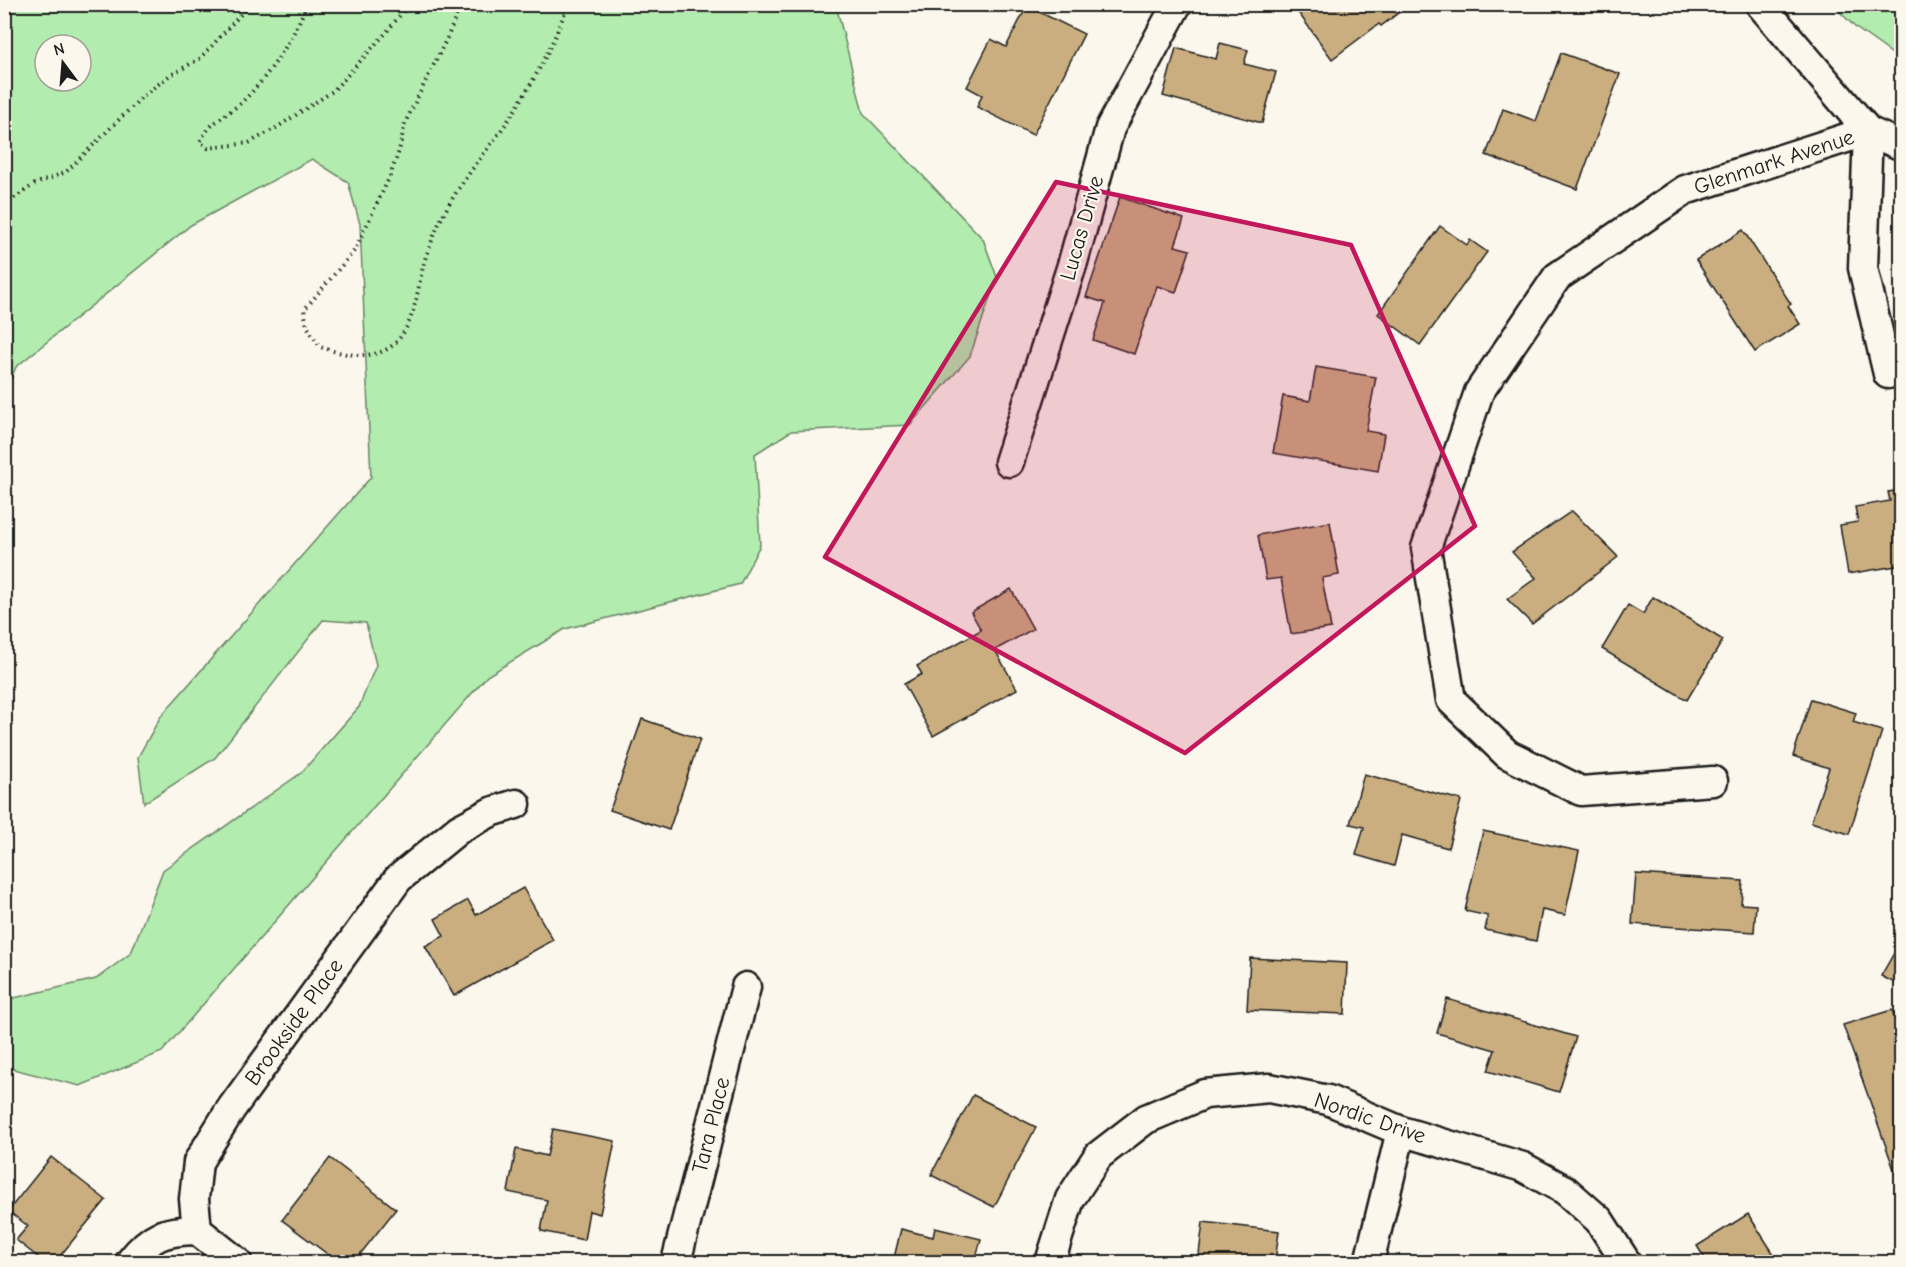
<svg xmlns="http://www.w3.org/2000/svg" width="1906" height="1267" font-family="'Comic Neue',sans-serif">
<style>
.green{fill:#b3ecaf;stroke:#688466;stroke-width:1.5;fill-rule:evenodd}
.building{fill:#caae80;stroke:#1c1c1c;stroke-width:1.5}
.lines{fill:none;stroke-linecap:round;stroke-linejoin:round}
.minor-casing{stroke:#1c1c1c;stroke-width:33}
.path{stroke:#1c1c1c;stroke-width:4;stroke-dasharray:1.5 4.5;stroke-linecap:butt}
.minor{stroke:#fbf7ec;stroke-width:28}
.marked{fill:#c2185b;fill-opacity:0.2;stroke:#c2185b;stroke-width:4.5;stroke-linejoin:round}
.labels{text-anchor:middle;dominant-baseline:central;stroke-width:4.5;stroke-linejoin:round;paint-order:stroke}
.street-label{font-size:22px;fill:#1c1c1c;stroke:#fbf7ec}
</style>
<rect width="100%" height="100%" fill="#fbf7ec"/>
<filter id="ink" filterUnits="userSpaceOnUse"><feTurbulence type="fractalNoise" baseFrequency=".0167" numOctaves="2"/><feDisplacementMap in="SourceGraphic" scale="12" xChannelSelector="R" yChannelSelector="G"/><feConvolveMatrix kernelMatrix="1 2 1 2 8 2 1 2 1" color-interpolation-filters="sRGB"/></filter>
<g filter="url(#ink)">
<g class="green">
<path d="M5 4 836 5 863 113 983 239 997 277 970 356 910 425 791 431 755 454 760 545 740 584 565 629 487 676 162 1052 80 1086 5 1067V1000L96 979 131 953 163 870 301 773 359 707 376 665 366 623 323 620 215 758 144 803 138 757 161 716 371 477 360 224 348 182 312 159 191 225 16 367 5 393ZM45 45H81V81H45Z"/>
<polygon points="1833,5 1901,5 1901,60 1856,28"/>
</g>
<g class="building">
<polygon points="1292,4 1410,4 1381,26 1379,24 1332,59"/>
<polygon points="1027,6 1084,34 1033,135 977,107 982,95 967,87 991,39 1006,47"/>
<polygon points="1220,43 1248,50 1244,64 1276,72 1262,123 1163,96 1176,48 1216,59"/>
<polygon points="1561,53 1620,74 1577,189 1486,155 1503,109 1536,121"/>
<polygon points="1120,197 1184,219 1175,246 1190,250 1176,292 1157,286 1134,354 1093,340 1105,303 1086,297"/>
<polygon points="1440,226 1467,245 1470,240 1487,252 1420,345 1378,314"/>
<polygon points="1743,230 1791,304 1788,306 1800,324 1755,352 1696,260"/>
<polygon points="1316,367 1376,377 1366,431 1384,434 1378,471 1273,453 1283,396 1310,401"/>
<polygon points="1902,490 1902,565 1848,574 1840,525 1858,522 1855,507 1890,501 1888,492"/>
<polygon points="1572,511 1618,557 1532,624 1507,599 1536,578 1512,552"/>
<polygon points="1330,522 1339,575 1322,578 1331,628 1291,634 1281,578 1266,580 1258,535"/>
<polygon points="1011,589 1033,629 995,650 1017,689 933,736 904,684 922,674 917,666 981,630 971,612"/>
<polygon points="1653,597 1723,640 1687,700 1602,649 1628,605 1643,614"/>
<polygon points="1811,699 1856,713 1853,722 1882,731 1849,834 1811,822 1829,768 1793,756"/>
<polygon points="642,719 700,739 669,830 610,810"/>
<polygon points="1364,774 1461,800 1448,848 1402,835 1394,866 1356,855 1364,827 1350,824"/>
<polygon points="1483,831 1579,851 1565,915 1542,910 1536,941 1485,930 1488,916 1465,911"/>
<polygon points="1636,874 1743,881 1741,904 1756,905 1754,932 1632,924"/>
<polygon points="523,888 553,940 454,996 425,946 444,936 435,919 468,900 476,915"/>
<polygon points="1902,939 1902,987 1881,976"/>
<polygon points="1250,958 1347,963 1345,1014 1247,1010"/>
<polygon points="1447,999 1576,1037 1559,1092 1488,1071 1495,1050 1437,1033"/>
<polygon points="1892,1010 1902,1037 1902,1192 1843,1025"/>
<polygon points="973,1095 1036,1127 994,1207 931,1175"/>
<polygon points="553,1129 615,1141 600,1214 589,1211 584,1240 541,1231 547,1200 508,1192 516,1149 547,1156"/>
<polygon points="51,1157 106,1200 55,1262 44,1262 16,1240 28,1226 8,1211"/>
<polygon points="330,1158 396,1209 354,1262 338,1262 282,1220"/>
<polygon points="1748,1214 1779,1262 1707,1262 1697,1246"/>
<polygon points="1203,1222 1279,1231 1275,1262 1198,1262"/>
<polygon points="935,1228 981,1239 975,1262 893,1262 901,1229 933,1237"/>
</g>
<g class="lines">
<g class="minor-casing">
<g id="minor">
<polyline points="1760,4 1868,131 1863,268 1888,374"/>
<polyline points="1009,462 1073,262 1110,128 1177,4"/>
<polyline points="1713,781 1581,791 1507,754 1451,700 1426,548 1479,392 1557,277 1685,190 1868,131 1902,146"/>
<polyline points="197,1230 237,1262"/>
<path d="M130 1262C151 1235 163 1231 197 1230L194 1199 198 1162 231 1109 398 879 459 829 491 812 516 804"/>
<polyline points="676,1262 746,987"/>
<polyline points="1050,1262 1070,1199 1098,1156 1146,1119 1205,1094 1269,1088 1328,1100 1401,1131 1523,1167 1565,1190 1599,1220 1626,1262"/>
<polyline points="1369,1262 1401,1131"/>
</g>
</g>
<g class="path">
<path d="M306 4C298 33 265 81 243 101 227 116 210 121 200 142L208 148 249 143 276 128 333 91 385 34 409 4"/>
<path d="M461 4 448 36 405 123 399 151 390 176 355 250 304 310 307 326 320 347C345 355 378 363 398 340 416 319 417 289 424 263 427 253 431 243 435 233 451 192 482 158 507 122 532 85 553 46 568 4"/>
<polyline points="4,135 8,141 4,149"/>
<polyline points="4,205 35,184 66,172 143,96 169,76 201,58 250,4"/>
</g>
<use href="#minor" class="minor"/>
</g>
</g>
<path class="marked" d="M1056 182 1351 245 1475 526 1185 753 825 557Z"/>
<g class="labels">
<g class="street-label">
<text transform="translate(1774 162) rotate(-18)">Glenmark Avenue</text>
<text transform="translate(1082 228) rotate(-74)">Lucas Drive</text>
<text transform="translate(294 1022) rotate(-54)">Brookside Place</text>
<text transform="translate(1370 1118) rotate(19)">Nordic Drive</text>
<text transform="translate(711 1125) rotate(-76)">Tara Place</text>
</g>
</g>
<rect width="1906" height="1267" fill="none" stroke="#fbf7ec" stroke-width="24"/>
<rect x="12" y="12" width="1882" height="1243" fill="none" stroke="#1c1c1c" stroke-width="2" filter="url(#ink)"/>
<g transform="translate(63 63) rotate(344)"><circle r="28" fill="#fbf7ec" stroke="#a29f99" stroke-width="1.5"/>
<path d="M0-4.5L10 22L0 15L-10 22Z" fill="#1c1c1c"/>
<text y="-9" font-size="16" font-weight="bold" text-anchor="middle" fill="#1c1c1c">N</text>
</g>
</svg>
